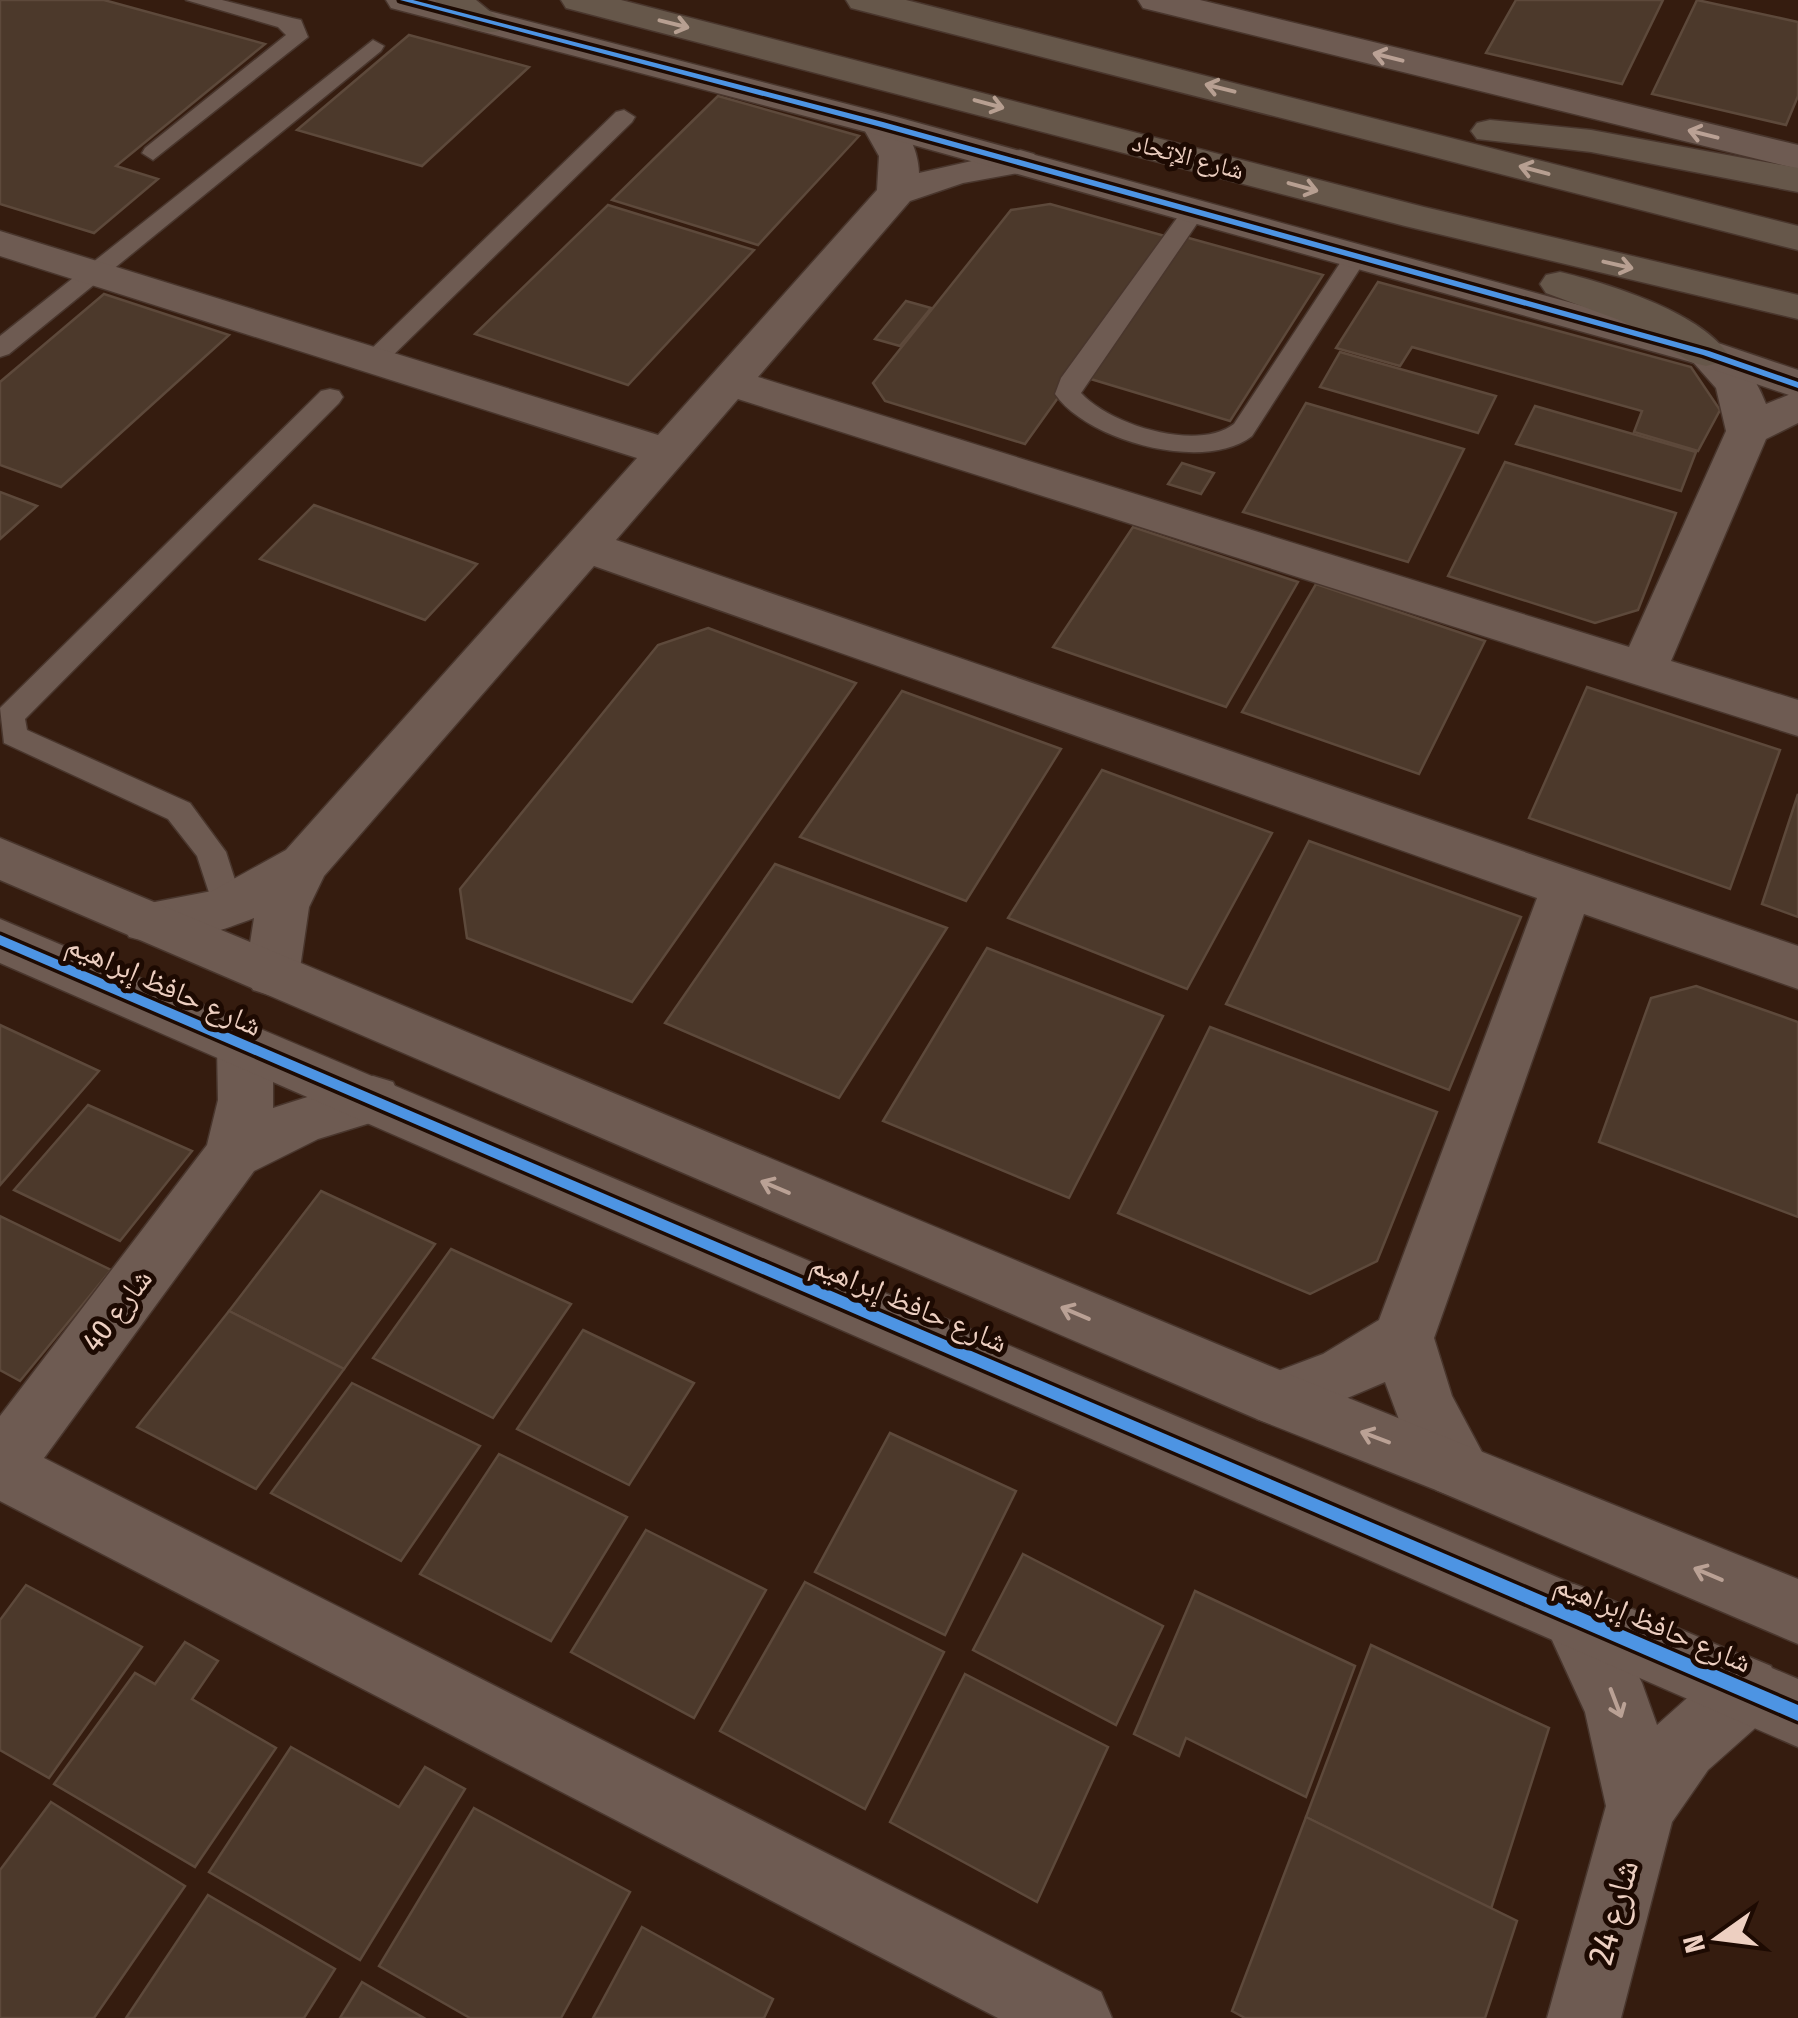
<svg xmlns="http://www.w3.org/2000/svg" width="1798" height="2018" font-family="'Fira Sans Condensed','Noto Naskh Arabic',sans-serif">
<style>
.building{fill:#4c392b;stroke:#5d493b;stroke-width:2.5}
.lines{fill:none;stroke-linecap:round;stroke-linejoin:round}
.service-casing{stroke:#49362d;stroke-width:3}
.minor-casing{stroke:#49362d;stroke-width:3}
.tertiary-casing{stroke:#49362d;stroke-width:3}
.secondary-casing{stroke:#49362d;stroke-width:3}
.trunk-casing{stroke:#49362d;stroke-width:3}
.service{fill:#6e5b52;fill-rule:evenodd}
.minor{fill:#6e5b52;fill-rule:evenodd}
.tertiary{fill:#6e5b52;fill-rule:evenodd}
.secondary{fill:#6e5b52;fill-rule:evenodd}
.trunk{fill:#66574a;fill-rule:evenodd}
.cycleway-casing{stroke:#1d0a02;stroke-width:7}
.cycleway{fill:#4d94e3;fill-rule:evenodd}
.oneway{stroke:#b79f91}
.oneway2{stroke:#baa195}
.labels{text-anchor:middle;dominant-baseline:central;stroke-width:10;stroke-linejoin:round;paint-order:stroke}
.far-street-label{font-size:25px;fill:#edcfc1;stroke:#1d0a02}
.street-label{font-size:30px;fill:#edcfc1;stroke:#1d0a02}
.near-street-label{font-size:35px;fill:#edcfc1;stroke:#1d0a02}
</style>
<rect width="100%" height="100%" fill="#351c0f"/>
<g class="building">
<polygon points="0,0 104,0 265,44 116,166 158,179 94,233 0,204"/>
<polygon points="1516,0 1663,0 1622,84 1486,53"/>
<polygon points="1697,0 1798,22 1798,96 1786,125 1652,94"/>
<polygon points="409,35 529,67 422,166 297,130"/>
<polygon points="718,96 859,136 758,245 612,200"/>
<polygon points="1050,204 1172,238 1025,444 885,401 873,383 1011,210"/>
<polygon points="608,205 754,250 628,385 475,334"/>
<polygon points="1185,237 1323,275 1230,421 1084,377"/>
<polygon points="1378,282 1691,367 1720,410 1698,451 1634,432 1642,411 1412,347 1400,366 1336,348"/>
<polygon points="104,294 229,335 61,487 0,465 0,382"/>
<polygon points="906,301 931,308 900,346 875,339"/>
<polygon points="1340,352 1496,396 1478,433 1320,387"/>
<polygon points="1306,403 1464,449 1408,562 1243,512"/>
<polygon points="1535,406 1696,452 1681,491 1516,444"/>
<polygon points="1505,462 1676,513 1638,610 1595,623 1448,576"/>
<polygon points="1182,463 1214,473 1201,494 1168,484"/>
<polygon points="0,492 37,506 0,539"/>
<polygon points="314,505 477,564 425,620 260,559"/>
<polygon points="1133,527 1298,582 1226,707 1053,647"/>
<polygon points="1316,584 1485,641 1419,774 1242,712"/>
<polygon points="708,628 856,683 632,1002 467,938 460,889 658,645"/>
<polygon points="1587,687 1780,750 1730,889 1529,818"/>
<polygon points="902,691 1061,749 966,901 800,837"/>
<polygon points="1102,770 1272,833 1187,989 1008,918"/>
<polygon points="1798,794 1798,917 1762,904"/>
<polygon points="1309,841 1521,917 1449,1090 1226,1004"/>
<polygon points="775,864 947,928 839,1098 665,1023"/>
<polygon points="987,948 1163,1016 1069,1198 883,1121"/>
<polygon points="1696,986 1798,1022 1798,1217 1599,1142 1651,998"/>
<polygon points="0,1025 99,1071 0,1185"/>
<polygon points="1210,1027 1437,1112 1377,1261 1310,1294 1118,1213"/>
<polygon points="88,1105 192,1151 120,1241 14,1190"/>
<polygon points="321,1191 435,1244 344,1369 229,1311"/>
<polygon points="0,1216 111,1270 20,1381 0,1370"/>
<polygon points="451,1249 571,1304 493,1418 373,1358"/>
<polygon points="229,1311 344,1369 256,1489 137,1427"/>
<polygon points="583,1330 694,1383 629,1485 517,1429"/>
<polygon points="352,1383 480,1446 401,1561 271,1493"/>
<polygon points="890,1433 1016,1491 945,1635 815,1572"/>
<polygon points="499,1454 627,1517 551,1641 420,1574"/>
<polygon points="646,1530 766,1590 694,1718 571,1652"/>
<polygon points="1023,1554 1163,1626 1116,1725 973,1650"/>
<polygon points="805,1582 944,1652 865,1809 720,1731"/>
<polygon points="26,1585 142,1647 49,1778 0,1750 0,1620"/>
<polygon points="1195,1591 1355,1666 1306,1797 1186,1738 1179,1756 1134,1734"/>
<polygon points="185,1642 218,1661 192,1699 276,1748 195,1867 54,1784 135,1673 155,1684"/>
<polygon points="1371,1645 1549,1728 1491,1909 1306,1817"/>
<polygon points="965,1674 1108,1747 1037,1902 890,1822"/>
<polygon points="291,1747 399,1807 425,1767 465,1789 360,1960 209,1872"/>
<polygon points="51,1802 185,1886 94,2018 0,2018 0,1870"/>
<polygon points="474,1808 630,1892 561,2018 470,2018 379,1966"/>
<polygon points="1306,1817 1517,1921 1485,2018 1245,2018 1232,2011"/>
<polygon points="208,1895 335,1969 304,2018 126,2018"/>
<polygon points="642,1927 773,1999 764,2018 593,2018"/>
<polygon points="362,1982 424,2018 340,2018"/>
</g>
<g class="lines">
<g class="service-casing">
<g id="service">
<polygon points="186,0 222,0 292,18 301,20 308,37 153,160 142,153 145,148 286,35 278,27"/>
<polygon points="373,40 384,46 381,51 9,354 0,357 0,336"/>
<polygon points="624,110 635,117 632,122 383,365 365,365 361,360 365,355 616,112"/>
<path d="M1193 205 1205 212 1081 393C1110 425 1198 452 1234 424L1348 251 1356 249 1368 256 1252 436C1205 473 1087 441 1055 394L1061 378 1185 207Z"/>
<polygon points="330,389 339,391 343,397 339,403 25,719 27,730 190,803 226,852 244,908 239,917 228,920 217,917 197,856 168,819 4,743 0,708 321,391"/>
</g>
</g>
<g class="minor-casing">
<g id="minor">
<path d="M880 113C905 119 918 148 919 173L1020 150 1034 154 1039 162 1034 170 963 183 910 201 758 377 1629 647 1726 431 1716 388 1685 353 1691 344C1728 335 1754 372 1766 404L1798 391V423L1766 439 1671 661 1798 700V736L738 399 616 540 1798 946V989L1584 914 1434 1338 1452 1396 1491 1469 1482 1490 1459 1499 1436 1490 1401 1425 1385 1382 1279 1427 1257 1419 1248 1399 1257 1379 1323 1354 1379 1320 1537 898 594 566 324 876 309 907 299 975 291 990 272 996 253 990 245 975 254 918C215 933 169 949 129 937L121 922 129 907 212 891 286 850 637 458 0 256V231L658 435 877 190 879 156 861 124 867 116Z"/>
<polygon points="245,1025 265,1032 273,1048 273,1108 373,1076 393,1082 401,1099 393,1116 318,1139 254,1171 44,1458 1101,1992 1112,2018 998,2018 0,1501 0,1416 207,1145 218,1100 217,1048 225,1032"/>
<polygon points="1574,1584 1598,1593 1642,1683 1657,1725 1723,1666 1747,1656 1771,1666 1781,1690 1771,1714 1708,1770 1672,1822 1621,2018 1547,2018 1606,1806 1585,1712 1541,1616 1550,1593"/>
</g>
</g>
<g class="tertiary-casing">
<g id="tertiary">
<polygon points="386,0 446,0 893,116 1721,344 1798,370 1798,398 1691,362 867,132 391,8"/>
<polygon points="0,838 1301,1379 1798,1579 1798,1644 1436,1490 1257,1419 0,880"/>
<polygon points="0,919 1798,1679 1798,1747 0,963"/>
</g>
</g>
<g class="secondary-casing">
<polygon id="secondary" points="1138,0 1200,0 1798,145 1798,169 1143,8"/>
</g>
<g class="trunk-casing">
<g id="trunk">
<path d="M435 0H476L504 23 499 31C475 36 449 19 435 0Z"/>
<polygon points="561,0 621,0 1424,207 1798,295 1798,319 1405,226 566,8"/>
<polygon points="846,0 906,0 1798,226 1798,250 851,8"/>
<polygon points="1490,120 1591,130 1798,168 1798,192 1591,152 1477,139 1471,131 1477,123"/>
<path d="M1560 272C1607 283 1699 312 1727 353L1721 362 1706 366 1691 362 1622 321 1546 293 1540 284 1546 275Z"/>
</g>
</g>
<use href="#service" class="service"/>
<use href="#minor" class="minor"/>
<use href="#tertiary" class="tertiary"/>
<use href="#secondary" class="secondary"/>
<use href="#trunk" class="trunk"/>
<g class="cycleway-casing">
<g id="cycleway">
<polygon points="400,0 413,0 883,122 1709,351 1798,382 1798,388 1703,355 877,126"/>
<polygon points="0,935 1798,1705 1798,1721 0,945"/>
</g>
</g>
<use href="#cycleway" class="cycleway"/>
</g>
<defs><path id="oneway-shaft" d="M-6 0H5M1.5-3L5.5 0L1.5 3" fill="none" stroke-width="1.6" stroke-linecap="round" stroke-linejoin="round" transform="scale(2.5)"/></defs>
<g class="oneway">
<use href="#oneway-shaft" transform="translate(674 24) rotate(14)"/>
<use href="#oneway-shaft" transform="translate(1220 88) rotate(-166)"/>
<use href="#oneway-shaft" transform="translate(989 104) rotate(15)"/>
<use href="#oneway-shaft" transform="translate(1534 170) rotate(-165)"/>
<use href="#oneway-shaft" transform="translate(1303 187) rotate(15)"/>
<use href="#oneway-shaft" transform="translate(1618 265) rotate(13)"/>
</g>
<g class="oneway2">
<use href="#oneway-shaft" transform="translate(1388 57) rotate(-166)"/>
<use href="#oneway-shaft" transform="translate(1703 134) rotate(-166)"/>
<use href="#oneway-shaft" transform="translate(775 1187) rotate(-157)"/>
<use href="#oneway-shaft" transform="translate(1075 1313) rotate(-157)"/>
<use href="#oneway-shaft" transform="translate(1375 1437) rotate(-159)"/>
<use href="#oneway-shaft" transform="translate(1708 1574) rotate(-157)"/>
<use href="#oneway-shaft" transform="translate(1616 1703) rotate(69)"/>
</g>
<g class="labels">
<g class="far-street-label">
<text transform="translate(1188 157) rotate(15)">شارع الإتحاد</text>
</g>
<g class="street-label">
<text transform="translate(164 985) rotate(24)">شارع حافظ إبراهيم</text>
<text transform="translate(909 1303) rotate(23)">شارع حافظ إبراهيم</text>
<text transform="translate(117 1310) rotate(-53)">شارع 40</text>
<text transform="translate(1653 1623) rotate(23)">شارع حافظ إبراهيم</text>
</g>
<g class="near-street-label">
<text transform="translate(1613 1912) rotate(-75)">شارع 24</text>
</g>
</g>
<g transform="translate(1718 1938) rotate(256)" stroke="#1d0a02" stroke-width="8" paint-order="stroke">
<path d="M0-8L18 38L0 25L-18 38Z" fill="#edcfc1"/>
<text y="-15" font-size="28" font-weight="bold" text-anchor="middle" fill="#edcfc1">N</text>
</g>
</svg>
